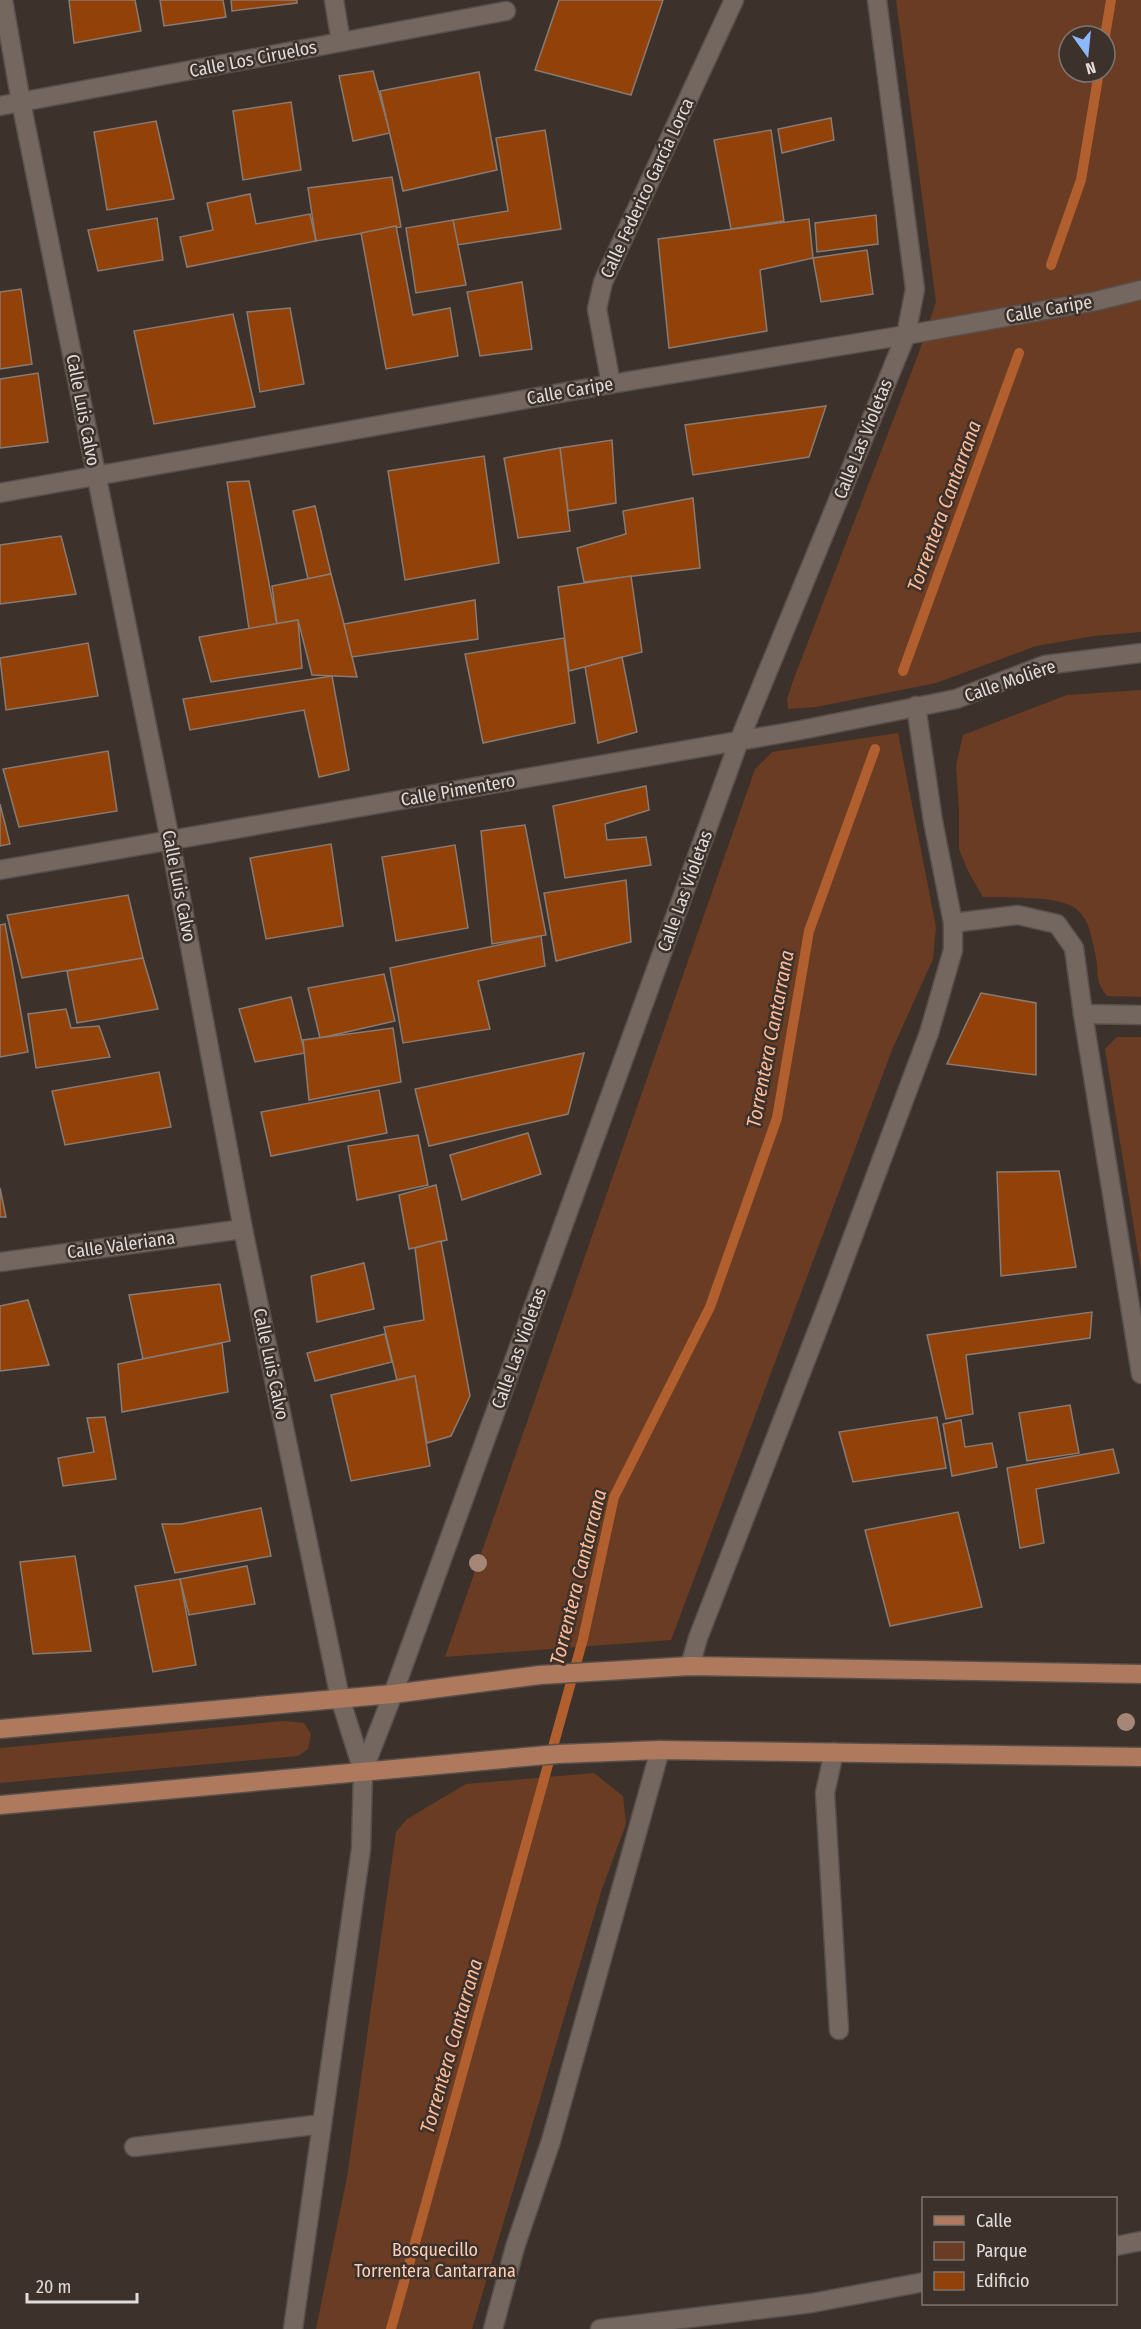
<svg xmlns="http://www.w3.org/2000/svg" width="1141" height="2329" font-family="'Fira Sans Condensed',sans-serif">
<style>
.green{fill:#6a3c23;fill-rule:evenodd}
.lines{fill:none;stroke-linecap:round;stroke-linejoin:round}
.stream{stroke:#b15f2e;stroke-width:10}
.building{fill:#924208;stroke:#887b74;stroke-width:1.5}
.minor-casing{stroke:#584f4b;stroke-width:21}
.major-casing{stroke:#584f4b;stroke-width:21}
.minor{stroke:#736760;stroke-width:18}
.major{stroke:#ae795c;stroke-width:18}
.tree{fill:#a68777}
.labels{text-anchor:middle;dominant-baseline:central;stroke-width:5;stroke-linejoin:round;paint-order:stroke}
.street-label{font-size:18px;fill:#e2dbd7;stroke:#3c312b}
.park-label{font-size:18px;fill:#fcceb6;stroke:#3c312b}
.water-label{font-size:20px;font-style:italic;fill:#ffbb97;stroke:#3c312b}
</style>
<rect width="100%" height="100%" fill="#3c312b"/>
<g class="green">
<path d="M896 0H1141V632L1094 636 1036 646 936 683 816 707 788 709 787 699 793 681 918 355 936 302ZM1069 36H1105V72H1069Z"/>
<path d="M1141 690V997L1107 996C1093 978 1100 973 1095 953 1092 938 1089 918 1075 908 1057 895 1005 898 983 897L968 871 959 849V809L956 766 963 735 1067 695Z"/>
<polygon points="898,733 936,927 933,959 892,1050 671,1640 445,1657 755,769 772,752"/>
<polygon points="1117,1037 1141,1037 1141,1271 1105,1049"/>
<polygon points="284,1721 304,1723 311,1734 308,1749 298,1756 0,1783 0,1748"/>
<polygon points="594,1773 623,1796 626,1824 602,1889 472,2329 316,2329 347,2177 396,1832 407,1819 466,1784"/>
</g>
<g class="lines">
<g class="stream">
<polyline points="1105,36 1111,0"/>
<polyline points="1051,265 1081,180 1099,72"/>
<polyline points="903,671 1019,353"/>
<polyline points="391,2329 583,1639 614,1497 710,1307 777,1118 809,931 875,749"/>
</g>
</g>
<g class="building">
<polygon points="69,0 135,0 141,31 74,43"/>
<polygon points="160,0 223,0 226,17 164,26"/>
<polygon points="231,0 297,0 297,3 232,11"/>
<polygon points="559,0 663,0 631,95 535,70"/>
<polygon points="373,71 390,133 353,141 339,76"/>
<polygon points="479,72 497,170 403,191 380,91"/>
<polygon points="291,102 301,170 243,180 233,111"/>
<polygon points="831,118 834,140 782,153 778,129"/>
<polygon points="156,121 174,199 107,210 94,132"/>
<polygon points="545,130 561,229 457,245 453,220 508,211 496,138"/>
<polygon points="771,130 784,221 731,229 714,140"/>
<polygon points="392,177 401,227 316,241 308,188"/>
<polygon points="250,194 256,224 310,214 316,241 187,267 180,237 213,230 207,203"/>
<polygon points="876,215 878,244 817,252 815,223"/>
<polygon points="157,218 163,260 98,271 88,230"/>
<polygon points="809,219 813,258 760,270 767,331 669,348 658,239"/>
<polygon points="453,220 466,285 416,293 406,228"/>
<polygon points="396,226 413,315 450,308 458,356 386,369 361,233"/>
<polygon points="867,250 873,294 821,302 813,258"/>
<polygon points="522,282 532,349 480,356 467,292"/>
<polygon points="21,289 32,364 0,369 0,292"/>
<polygon points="290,308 304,384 260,392 247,312"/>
<polygon points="233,314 255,407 154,424 134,331"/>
<polygon points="38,373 48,442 0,448 0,379"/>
<polygon points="826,406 809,457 693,475 685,425"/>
<polygon points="612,440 616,503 568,511 560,448"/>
<polygon points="560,448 570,531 518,538 504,458"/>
<polygon points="484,456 499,563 405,580 388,471"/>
<polygon points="249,481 277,624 249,629 227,482"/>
<polygon points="693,498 700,568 584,582 577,548 626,534 623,511"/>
<polygon points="315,506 331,574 308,579 293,511"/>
<polygon points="61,536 76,594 0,604 0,545"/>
<polygon points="331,574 344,624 357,677 312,675 298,620 277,624 272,586"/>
<polygon points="631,576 642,652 569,671 558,587"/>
<polygon points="475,600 478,639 352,657 344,624"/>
<polygon points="298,620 302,668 211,682 199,637"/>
<polygon points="564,638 575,723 483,743 465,654"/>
<polygon points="88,643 98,696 6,710 0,658"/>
<polygon points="622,657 637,732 598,743 585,667"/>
<polygon points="332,676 349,770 319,777 304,710 190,730 183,699"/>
<polygon points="108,751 117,811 19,827 3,769"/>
<polygon points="646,786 649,810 605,824 607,840 646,837 651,865 565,878 553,806"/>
<polygon points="0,804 10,844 0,846"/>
<polygon points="525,825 546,935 492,944 481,831"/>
<polygon points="331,844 343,926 266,939 250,858"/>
<polygon points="455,845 468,928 396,941 382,857"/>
<polygon points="626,880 631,942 556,961 544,893"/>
<polygon points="128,895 143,958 22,978 7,915"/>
<polygon points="5,924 28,1052 0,1057 0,925"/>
<polygon points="541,936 545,966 478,981 490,1029 403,1043 390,968"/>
<polygon points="143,958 158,1009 77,1023 67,971"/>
<polygon points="384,974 395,1021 320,1038 308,988"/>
<polygon points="981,993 1036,1003 1036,1075 947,1064"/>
<polygon points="291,997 305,1053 255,1062 239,1009"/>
<polygon points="66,1009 71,1028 99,1026 110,1057 36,1068 28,1014"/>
<polygon points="393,1028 401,1082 309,1100 303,1040"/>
<polygon points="584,1053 568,1114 429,1146 415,1089"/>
<polygon points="159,1072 171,1127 65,1145 52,1091"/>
<polygon points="379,1090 387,1133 271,1156 261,1112"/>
<polygon points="528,1133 541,1174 462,1200 450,1155"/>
<polygon points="418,1135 428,1185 357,1200 348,1146"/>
<polygon points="1059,1171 1076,1267 1001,1276 997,1172"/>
<polygon points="436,1185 447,1240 409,1249 399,1195"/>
<polygon points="0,1188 6,1217 0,1217"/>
<polygon points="441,1241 470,1396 451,1436 427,1443 415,1376 397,1380 384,1327 424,1320 415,1248"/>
<polygon points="364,1263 374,1309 317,1322 311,1276"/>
<polygon points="220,1284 230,1341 143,1359 129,1295"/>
<polygon points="28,1300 49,1365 0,1371 0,1306"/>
<polygon points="1092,1312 1090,1338 966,1355 973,1414 946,1419 927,1335"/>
<polygon points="385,1334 392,1362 315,1381 307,1353"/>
<polygon points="222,1343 228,1392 122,1412 118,1364"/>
<polygon points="415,1376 430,1466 351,1481 331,1395"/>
<polygon points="1070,1405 1079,1453 1027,1461 1019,1413"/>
<polygon points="105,1417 116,1479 63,1486 58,1458 94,1452 87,1418"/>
<polygon points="937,1417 946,1468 853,1482 839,1432"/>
<polygon points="961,1420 965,1447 992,1443 997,1467 952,1476 943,1424"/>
<polygon points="1113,1449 1119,1473 1036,1489 1044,1543 1020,1548 1007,1468"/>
<polygon points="261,1508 271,1556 175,1573 162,1524 181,1524"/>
<polygon points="958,1512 982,1607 890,1626 865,1530"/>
<polygon points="75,1556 91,1651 33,1654 20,1562"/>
<polygon points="247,1566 255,1604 189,1615 180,1579"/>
<polygon points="180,1579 196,1665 153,1672 135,1586"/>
</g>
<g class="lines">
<g class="minor-casing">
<g id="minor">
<polyline points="3,0 21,102 170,840 243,1229 340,1698 363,1771"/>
<polyline points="334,0 341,42"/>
<polyline points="0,106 506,11"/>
<polyline points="611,384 597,309 603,282 734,0"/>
<polyline points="0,493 611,384 906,335 1096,301 1141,290"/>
<polyline points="0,870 801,730 956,699 1045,665 1141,653"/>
<polyline points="953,923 1018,915 1057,924 1074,948 1083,1014 1141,1374"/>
<polyline points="1083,1014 1141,1015"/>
<polyline points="0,1262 243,1229"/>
<polyline points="690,1666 698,1638 828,1303 929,1033 953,950 953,923 933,821 916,706"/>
<polyline points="834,1752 825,1793 839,2030"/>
<polyline points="134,2147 322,2124"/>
<polyline points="1116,2246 1141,2241"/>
<polyline points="293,2329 361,1849 363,1771 393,1694 739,741 906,335 915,289 877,0"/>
<polyline points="493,2329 515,2247 551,2141 660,1750"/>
<polyline points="600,2329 812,2303 924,2282"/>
</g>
</g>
<g class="major-casing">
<g id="major">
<polyline points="0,1729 393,1694 540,1675 690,1666 1141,1674"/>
<polyline points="0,1805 558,1754 660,1750 1141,1757"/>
</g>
</g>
<use href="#minor" class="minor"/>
<use href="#major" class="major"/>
</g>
<g class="tree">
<circle cx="478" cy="1563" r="9"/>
<circle cx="1126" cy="1722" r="9"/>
</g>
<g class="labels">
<g class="street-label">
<text transform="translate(253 59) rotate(-11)">Calle Los Ciruelos</text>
<text transform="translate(647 188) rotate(-65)">Calle Federico García Lorca</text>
<text transform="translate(1049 309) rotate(-10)">Calle Caripe</text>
<text transform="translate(570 391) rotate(-10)">Calle Caripe</text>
<text transform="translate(83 410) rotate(79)">Calle Luis Calvo</text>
<text transform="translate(863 439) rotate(-68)">Calle Las Violetas</text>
<text transform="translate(1010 681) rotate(-19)">Calle Molière</text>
<text transform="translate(458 790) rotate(-10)">Calle Pimentero</text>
<text transform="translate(179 886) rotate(79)">Calle Luis Calvo</text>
<text transform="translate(685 891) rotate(-70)">Calle Las Violetas</text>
<text transform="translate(121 1245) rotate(-8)">Calle Valeriana</text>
<text transform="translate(519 1348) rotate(-70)">Calle Las Violetas</text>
<text transform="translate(271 1364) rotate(78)">Calle Luis Calvo</text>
</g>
<g class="park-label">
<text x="435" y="2250">Bosquecillo<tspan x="435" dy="21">Torrentera Cantarrana</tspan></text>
</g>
<g class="water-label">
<text transform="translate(944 506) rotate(-70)">Torrentera Cantarrana</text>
<text transform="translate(770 1039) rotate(-79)">Torrentera Cantarrana</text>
<text transform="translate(578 1577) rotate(-76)">Torrentera Cantarrana</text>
<text transform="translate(451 2046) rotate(-74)">Torrentera Cantarrana</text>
</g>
</g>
<rect x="922" y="2197" width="195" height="108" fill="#3c312b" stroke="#7e7570" stroke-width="1.5"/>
<rect x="934" y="2216" width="30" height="9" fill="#ae795c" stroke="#7e7570" stroke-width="1.5"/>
<text x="976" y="2227" font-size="18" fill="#e2dbd7">Calle</text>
<rect x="934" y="2242" width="30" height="18" fill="#6a3c23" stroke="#7e7570" stroke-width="1.5"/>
<text x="976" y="2257" font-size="18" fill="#e2dbd7">Parque</text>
<rect x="934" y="2272" width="30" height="18" fill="#924208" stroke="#7e7570" stroke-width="1.5"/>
<text x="976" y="2287" font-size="18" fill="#e2dbd7">Edificio</text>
<g transform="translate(1087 54) rotate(165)"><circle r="28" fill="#3c312b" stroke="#7e7570" stroke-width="1.5"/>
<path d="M0-4.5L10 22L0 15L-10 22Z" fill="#8db9fc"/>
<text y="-9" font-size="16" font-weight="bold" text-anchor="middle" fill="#e2dbd7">N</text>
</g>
<path d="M27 2293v9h110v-9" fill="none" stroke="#e2dbd7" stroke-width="3"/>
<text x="36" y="2293" font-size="18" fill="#e2dbd7" stroke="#3c312b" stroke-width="4.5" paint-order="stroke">20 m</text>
</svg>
